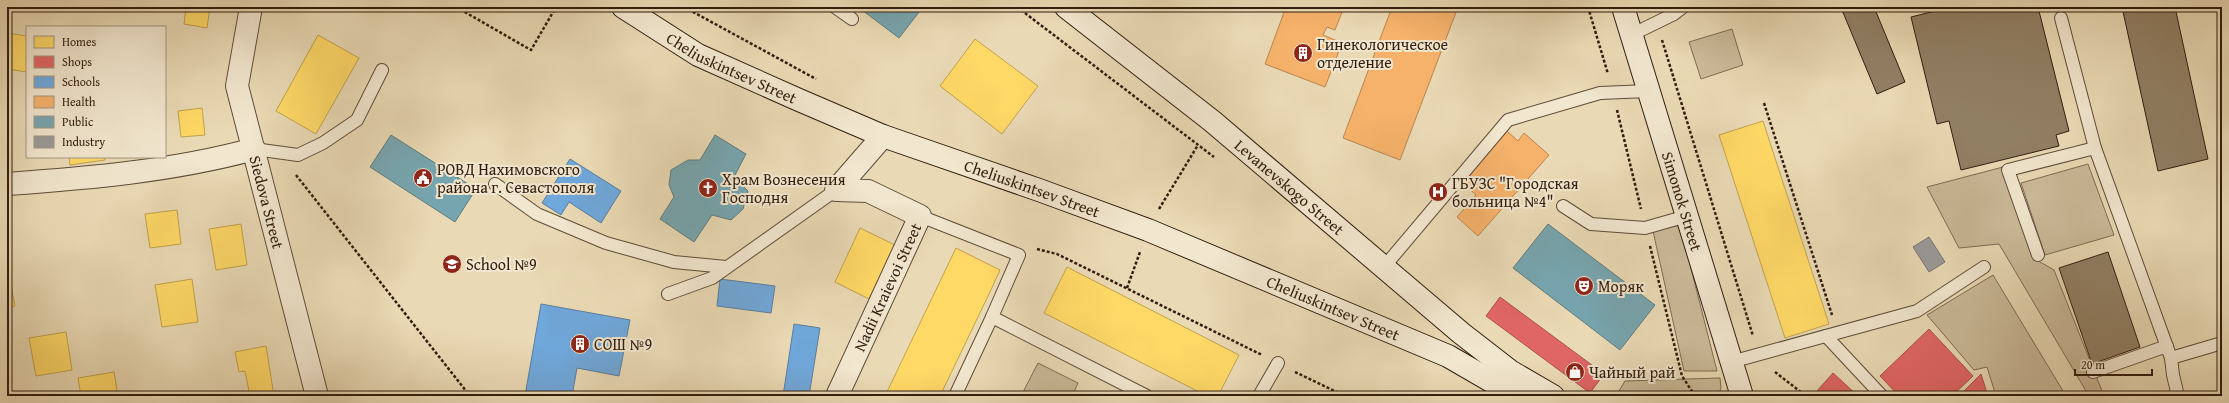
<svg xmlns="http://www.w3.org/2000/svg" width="2229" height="403" font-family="'Gentium Book Plus',serif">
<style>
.green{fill:#cab998;stroke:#7e6b53}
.homes{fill:#ffd966;stroke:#c1a14c}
.shops{fill:#e06666;stroke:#ac504c}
.schools{fill:#6fa8dc;stroke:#5c7e9e}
.health{fill:#f6b26b;stroke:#bb854f}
.public{fill:#76a5af;stroke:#617c7f}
.industry{fill:#999;stroke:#7a746f}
.building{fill:#917f64;stroke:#311d0e}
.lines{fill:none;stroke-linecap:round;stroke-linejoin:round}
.lane-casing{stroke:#5f4c38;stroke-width:14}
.street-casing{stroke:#5f4c38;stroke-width:24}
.secondary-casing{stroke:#311d0e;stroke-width:24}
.path{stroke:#311d0e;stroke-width:2.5;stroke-dasharray:3 2;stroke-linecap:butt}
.lane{stroke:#f1e6ce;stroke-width:12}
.street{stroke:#f1e6ce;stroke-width:22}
.secondary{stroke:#f1e6ce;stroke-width:22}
.labels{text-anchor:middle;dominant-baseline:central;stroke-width:4;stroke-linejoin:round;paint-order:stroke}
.poi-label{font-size:16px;fill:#311d0e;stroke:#f1e6ce;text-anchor:start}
.street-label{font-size:16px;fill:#311d0e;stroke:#f1e6ce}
</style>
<rect width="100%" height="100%" fill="#e9d9b4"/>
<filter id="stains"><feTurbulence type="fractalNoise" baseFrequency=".005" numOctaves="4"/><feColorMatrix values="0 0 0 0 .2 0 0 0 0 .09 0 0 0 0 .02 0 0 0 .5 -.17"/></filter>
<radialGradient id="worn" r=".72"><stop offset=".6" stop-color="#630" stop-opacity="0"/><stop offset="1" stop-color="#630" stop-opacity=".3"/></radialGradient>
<g class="green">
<polygon points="1732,29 1743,65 1701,79 1689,42"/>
<polygon points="2088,164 2114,235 2045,255 2021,183"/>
<polygon points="2003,167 2035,259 2054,270 2104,396 2089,396 1999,244 1959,248 1927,187"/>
<polygon points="1680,225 1717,371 1684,371 1653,231"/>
<polygon points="1993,275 2066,396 1996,396 1987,367 1974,370 1927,315"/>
<polygon points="1038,363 1078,383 1072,396 1021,396"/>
<polygon points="1720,378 1721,388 1718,396 1616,396 1625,381"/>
</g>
<g class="homes">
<polygon points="186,7 210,7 207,28 184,24"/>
<polygon points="7,33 27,36 27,72 7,69"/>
<polygon points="318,35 359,58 316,134 276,111"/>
<polygon points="975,39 1038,86 1002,134 940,86"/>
<polygon points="202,108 205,135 181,137 178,111"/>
<polygon points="1763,121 1829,324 1785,338 1719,135"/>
<polygon points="69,157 105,157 105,160 70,165"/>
<polygon points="177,210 181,244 150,248 145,214"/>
<polygon points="241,224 247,265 216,270 209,229"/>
<polygon points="860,228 895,245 869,299 835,282"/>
<polygon points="956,248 1000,270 989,294 940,396 885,396"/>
<polygon points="7,266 15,306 7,308"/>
<polygon points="1067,267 1239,355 1218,396 1207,396 1044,313"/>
<polygon points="192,279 198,322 162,327 155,285"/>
<polygon points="66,332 72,370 36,376 29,338"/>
<polygon points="266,346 274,396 250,396 245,371 239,372 235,352"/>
<polygon points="114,372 118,396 81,396 78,378"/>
</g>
<g class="shops">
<polygon points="1500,297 1604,374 1590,393 1486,316"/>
<polygon points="1929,329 1973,376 1952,396 1899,396 1880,376"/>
<polygon points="1833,373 1858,396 1823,396 1817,391"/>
<polygon points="1981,374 1988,396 1959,396"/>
</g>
<g class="schools">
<polygon points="570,159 621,191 601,223 569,202 561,215 542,203"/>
<polygon points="720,279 775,286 771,313 717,306"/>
<polygon points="541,304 630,320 619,376 577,368 572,396 525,396"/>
<polygon points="794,324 820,328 809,396 783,396"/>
</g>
<g class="health">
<polygon points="1286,7 1344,7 1335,30 1327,27 1323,35 1342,43 1325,87 1265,64"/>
<polygon points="1392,7 1458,7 1400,160 1343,138"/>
<polygon points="1507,131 1518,141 1524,133 1549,155 1478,236 1457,217 1476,195 1462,182"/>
</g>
<g class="public">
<polygon points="858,7 923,7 899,38"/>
<polygon points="391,135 476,189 455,222 370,167"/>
<polygon points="715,135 746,154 734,177 748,191 743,209 731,220 712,215 694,242 660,219 674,197 669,185 671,170 688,160 700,160"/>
<polygon points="1548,224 1655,305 1620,350 1513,268"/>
</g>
<polygon class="industry" points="1929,237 1945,262 1929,272 1913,247"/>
<g class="building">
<polygon points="1849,7 1874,7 1905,82 1877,94 1842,10"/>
<polygon points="1951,7 2038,7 2069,131 2056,135 2059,146 1961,170 1949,121 1937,124 1911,17"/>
<polygon points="2122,7 2175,7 2208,159 2158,171"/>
<polygon points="2108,252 2140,347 2092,364 2059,268"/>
</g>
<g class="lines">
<g class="lane-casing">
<g id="lane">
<polyline points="835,7 852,19"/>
<polyline points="2061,18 2095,148"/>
<polyline points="1631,35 1674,14 1683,7"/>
<polyline points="254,149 298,155 323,143 357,120 382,70"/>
<polyline points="495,184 537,214 606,243 674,262 726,267"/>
<polyline points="1563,206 1591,224 1645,228 1687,216"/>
<polyline points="920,216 1019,255 992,317 1147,396"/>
<polyline points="2038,255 2008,170 2095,148 2171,358 2222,343"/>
<polyline points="1384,267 1508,120 1600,93 1648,91"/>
<polyline points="668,294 712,278 836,190"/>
<polyline points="1826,336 1882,396"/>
<polyline points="2171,358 2173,375 2178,396"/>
<polyline points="1731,362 1917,311 1984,267"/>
<polyline points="2093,372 2167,346"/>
<polyline points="955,396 992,317"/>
<polyline points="1259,396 1278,363"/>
</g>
</g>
<g class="street-casing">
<g id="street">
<path id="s1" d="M251 7 237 86 317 396"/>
<path d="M7 184C90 178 173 171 254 149"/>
<path id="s2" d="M837 396 920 216 868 191 836 190 883 136"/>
</g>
</g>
<g class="secondary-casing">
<g id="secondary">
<path id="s3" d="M623 7 698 55 799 100 883 136 1039 190 1148 230 1448 356 1517 396"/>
<path id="s4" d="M1066 7 1212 121 1461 333 1510 371 1553 396"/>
<path id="s5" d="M1623 7 1742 396"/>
</g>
</g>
<g class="path">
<polyline points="456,7 531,50 556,7"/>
<polyline points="684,7 816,79"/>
<polyline points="1017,7 1214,157"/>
<polyline points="1588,7 1608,74"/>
<polyline points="1662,40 1753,336"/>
<polyline points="1764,103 1832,315"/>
<polyline points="1617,110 1641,209"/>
<polyline points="296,175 470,396"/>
<polyline points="1159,209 1198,145"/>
<polyline points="1650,246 1682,376 1695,396"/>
<polyline points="1037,249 1057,254 1262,355"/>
<polyline points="1127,288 1140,252"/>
<polyline points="1295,372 1345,396"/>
<polyline points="1775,372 1806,396"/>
</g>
<use href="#lane" class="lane"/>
<use href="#street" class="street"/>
<use href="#secondary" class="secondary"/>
</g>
<defs>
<g id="building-disc" transform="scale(1)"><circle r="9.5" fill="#8f2418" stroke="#f1e6ce"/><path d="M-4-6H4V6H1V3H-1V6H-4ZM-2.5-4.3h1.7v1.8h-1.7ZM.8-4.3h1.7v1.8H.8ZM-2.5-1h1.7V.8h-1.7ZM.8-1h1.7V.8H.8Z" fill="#fff"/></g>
<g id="civic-disc" transform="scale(1)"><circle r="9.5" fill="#8f2418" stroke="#f1e6ce"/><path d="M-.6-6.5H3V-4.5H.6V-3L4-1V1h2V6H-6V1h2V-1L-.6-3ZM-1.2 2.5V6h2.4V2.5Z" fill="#fff"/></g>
<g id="church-disc" transform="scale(1)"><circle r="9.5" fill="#8f2418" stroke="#f1e6ce"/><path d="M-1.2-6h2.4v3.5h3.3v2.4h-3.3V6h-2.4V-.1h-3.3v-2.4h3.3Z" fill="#fff"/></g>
<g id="hospital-disc" transform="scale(1)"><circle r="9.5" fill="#8f2418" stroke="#f1e6ce"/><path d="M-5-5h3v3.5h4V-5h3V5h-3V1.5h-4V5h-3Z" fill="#fff"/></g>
<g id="school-disc" transform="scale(1)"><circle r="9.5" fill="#8f2418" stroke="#f1e6ce"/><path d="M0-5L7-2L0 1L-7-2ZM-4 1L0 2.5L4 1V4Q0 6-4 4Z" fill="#fff"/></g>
<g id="theatre-disc" transform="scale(1)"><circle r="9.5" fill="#8f2418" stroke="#f1e6ce"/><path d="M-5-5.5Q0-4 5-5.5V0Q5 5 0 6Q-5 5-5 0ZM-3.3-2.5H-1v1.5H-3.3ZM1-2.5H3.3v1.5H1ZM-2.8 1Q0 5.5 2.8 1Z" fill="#fff"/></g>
<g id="shop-disc" transform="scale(1)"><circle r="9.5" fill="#8f2418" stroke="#f1e6ce"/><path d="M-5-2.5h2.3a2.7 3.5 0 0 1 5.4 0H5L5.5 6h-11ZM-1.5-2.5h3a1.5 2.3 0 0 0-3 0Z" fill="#fff"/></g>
</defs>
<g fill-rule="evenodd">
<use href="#building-disc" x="1303" y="53"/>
<use href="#civic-disc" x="423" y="178"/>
<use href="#church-disc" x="708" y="188"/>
<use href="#hospital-disc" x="1438" y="192"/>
<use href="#school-disc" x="452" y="264"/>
<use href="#theatre-disc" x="1584" y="286"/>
<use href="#building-disc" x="580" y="344"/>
<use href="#shop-disc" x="1575" y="372"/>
</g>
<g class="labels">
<g class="poi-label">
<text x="1317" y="44">Гинекологическое<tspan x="1317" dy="18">отделение</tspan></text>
<text x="437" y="169">РОВД Нахимовского<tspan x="437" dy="18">района г. Севастополя</tspan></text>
<text x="722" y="179">Храм Вознесения<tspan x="722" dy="18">Господня</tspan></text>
<text x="1452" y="183">ГБУЗС "Городская<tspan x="1452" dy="18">больница №4"</tspan></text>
<text x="466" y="264">School №9</text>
<text x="1598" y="286">Моряк</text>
<text x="594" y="344">СОШ №9</text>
<text x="1589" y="372">Чайный рай</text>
</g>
<g class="street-label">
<text stroke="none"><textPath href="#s3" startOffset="125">Cheliuskintsev Street</textPath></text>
<text stroke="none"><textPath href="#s4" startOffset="287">Levanevskogo Street</textPath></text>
<text stroke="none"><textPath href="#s3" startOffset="449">Cheliuskintsev Street</textPath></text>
<text stroke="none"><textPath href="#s5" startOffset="203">Simonok Street</textPath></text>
<text stroke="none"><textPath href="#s1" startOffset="200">Siedova Street</textPath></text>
<text stroke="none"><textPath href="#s2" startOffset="120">Nadii Kraievoi Street</textPath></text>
<text stroke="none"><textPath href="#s3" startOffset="773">Cheliuskintsev Street</textPath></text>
</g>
</g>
<rect width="2229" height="403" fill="none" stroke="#e9d9b4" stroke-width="24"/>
<rect x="8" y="8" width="2213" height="387" fill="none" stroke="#311d0e" stroke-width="2"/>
<rect x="12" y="12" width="2205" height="379" fill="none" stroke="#311d0e"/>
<rect x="26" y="26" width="140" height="132" fill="#f1e6ce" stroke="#a49681"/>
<rect x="34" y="36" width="20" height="12" fill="#ffd966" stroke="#a49681"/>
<text x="62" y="46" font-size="12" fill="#311d0e">Homes</text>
<rect x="34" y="56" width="20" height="12" fill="#e06666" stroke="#a49681"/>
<text x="62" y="66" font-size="12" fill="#311d0e">Shops</text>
<rect x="34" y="76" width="20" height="12" fill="#6fa8dc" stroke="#a49681"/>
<text x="62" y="86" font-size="12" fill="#311d0e">Schools</text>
<rect x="34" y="96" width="20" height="12" fill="#f6b26b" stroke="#a49681"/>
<text x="62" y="106" font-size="12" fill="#311d0e">Health</text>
<rect x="34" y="116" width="20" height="12" fill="#76a5af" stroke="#a49681"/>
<text x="62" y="126" font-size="12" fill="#311d0e">Public</text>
<rect x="34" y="136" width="20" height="12" fill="#999999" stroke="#a49681"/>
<text x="62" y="146" font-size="12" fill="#311d0e">Industry</text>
<path d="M2075 369v6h77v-6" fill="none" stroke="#311d0e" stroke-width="2"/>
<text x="2081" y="369" font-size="12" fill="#311d0e" stroke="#f1e6ce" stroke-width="3" paint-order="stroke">20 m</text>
<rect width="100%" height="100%" filter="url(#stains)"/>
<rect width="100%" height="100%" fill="url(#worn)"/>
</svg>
